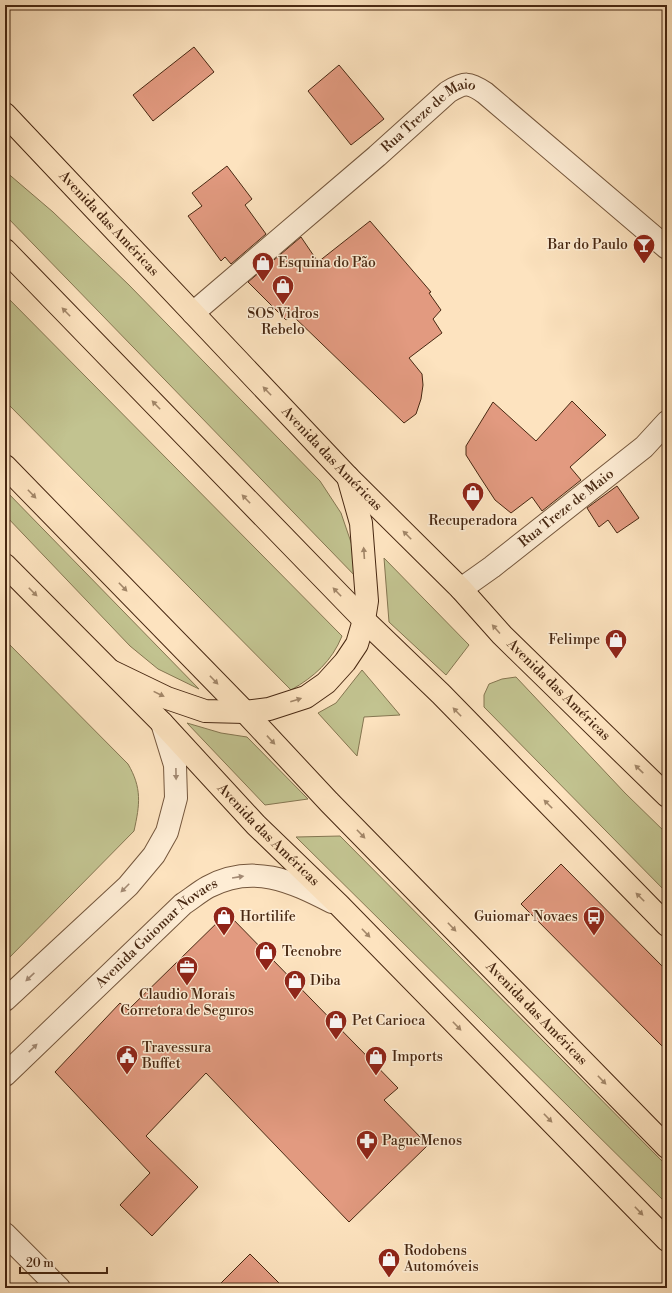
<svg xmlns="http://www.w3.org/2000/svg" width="672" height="1293" font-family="'Libre Bodoni',serif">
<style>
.green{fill:#c2c390;stroke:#857651}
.building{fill:#e29a80;stroke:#482812}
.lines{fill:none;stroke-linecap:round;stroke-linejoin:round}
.minor-casing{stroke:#75573d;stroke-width:24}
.major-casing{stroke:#482812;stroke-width:24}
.highway-casing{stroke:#482812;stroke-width:24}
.minor{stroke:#feedd5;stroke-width:22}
.major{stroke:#fde3bf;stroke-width:22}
.highway{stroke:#fde3bf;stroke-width:22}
.oneway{fill:#a28668}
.oneway2{fill:#a38a74}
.labels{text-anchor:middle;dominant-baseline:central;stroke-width:3;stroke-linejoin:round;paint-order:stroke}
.street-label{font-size:14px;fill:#482812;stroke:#feedd5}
.poi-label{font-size:14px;fill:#482812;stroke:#feedd5;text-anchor:start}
</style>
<rect width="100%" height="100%" fill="#fde3bf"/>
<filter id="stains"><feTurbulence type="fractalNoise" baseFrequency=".005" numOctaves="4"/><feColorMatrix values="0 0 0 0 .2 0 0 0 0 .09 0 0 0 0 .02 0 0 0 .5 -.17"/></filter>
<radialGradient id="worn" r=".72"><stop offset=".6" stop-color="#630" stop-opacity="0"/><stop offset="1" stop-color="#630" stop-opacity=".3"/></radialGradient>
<g class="green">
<polygon points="5,171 53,212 129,285 320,481 341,513 355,554 359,580 5,215"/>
<path d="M5 295 342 636C332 661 314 677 291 690L5 401Z"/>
<polygon points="5,490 199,689 158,669 130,646 5,515"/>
<polygon points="384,558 469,645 446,675 389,622"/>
<path d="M5 640 128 764C142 788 140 804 134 831L5 962Z"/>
<polygon points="362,670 400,715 364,717 357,756 318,713 336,703"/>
<polygon points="516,677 625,793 667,834 667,893 484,707 484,695 489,684 502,679"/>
<polygon points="187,723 221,733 247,737 308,799 265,805"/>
<polygon points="340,836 667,1166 667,1204 296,837"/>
</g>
<g class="building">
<polygon points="194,47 214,72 153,121 133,95"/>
<polygon points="339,65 384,119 351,145 308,91"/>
<polygon points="227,166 252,199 245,205 266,234 231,264 225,257 221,261 188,216 202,206 192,193"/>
<polygon points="370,221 431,292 429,293 441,310 433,319 442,333 409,358 422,374 423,385 421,399 416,414 404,423 292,315 286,320 248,282 301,237 318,262"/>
<polygon points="572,401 606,435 570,467 581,480 542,511 532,497 511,513 495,500 480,477 466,455 466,446 493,402 536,441"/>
<polygon points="617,486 639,518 617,533 608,520 599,527 587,508"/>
<polygon points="561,864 667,971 667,1051 521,904"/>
<polygon points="227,913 398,1088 384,1100 428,1145 349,1222 206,1073 146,1136 198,1187 152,1236 120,1205 150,1173 55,1072 120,1003 128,1010"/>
<polygon points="250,1254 284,1288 216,1288"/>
</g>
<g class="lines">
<g class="minor-casing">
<g id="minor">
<path id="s1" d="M193 313 377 156 448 92C465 82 469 82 485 93L667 248"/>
<path id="s2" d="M461 589 492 567 644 447 667 422"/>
<polyline points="5,1000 128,886 154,855 167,832 176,798 175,765 162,723"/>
<path id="s3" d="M5 1075 183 904C191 899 199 892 208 887 253 863 291 881 332 902"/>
<polyline points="5,1234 59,1288"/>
</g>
</g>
<g class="major-casing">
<g id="major">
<path id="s4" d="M5 114 348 477 461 589 502 635 667 796"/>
<path id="s5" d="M5 565 162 723 256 825 339 905 667 1240"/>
</g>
</g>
<g class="highway-casing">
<g id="highway">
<polyline points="5,250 364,620 441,694 667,925"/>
<path id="s6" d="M5 466 245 712 329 802 667 1147"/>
<polyline points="111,671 167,698 205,711 245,712 269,709 306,697 326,683 345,662 357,644 364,620 367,601 361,523 348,477"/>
</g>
</g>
<use href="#minor" class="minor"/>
<use href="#major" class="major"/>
<use href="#highway" class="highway"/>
</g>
<defs><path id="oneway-solid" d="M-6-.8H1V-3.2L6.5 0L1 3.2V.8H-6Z"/></defs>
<g class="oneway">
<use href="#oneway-solid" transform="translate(66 312) rotate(-134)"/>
<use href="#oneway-solid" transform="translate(267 391) rotate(-134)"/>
<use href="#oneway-solid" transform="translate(156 405) rotate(-134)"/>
<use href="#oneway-solid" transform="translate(32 494) rotate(46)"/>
<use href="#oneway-solid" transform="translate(246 499) rotate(-134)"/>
<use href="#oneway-solid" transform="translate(407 535) rotate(-135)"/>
<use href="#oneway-solid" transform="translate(364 553) rotate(-94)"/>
<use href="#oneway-solid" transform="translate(123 587) rotate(46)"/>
<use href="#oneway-solid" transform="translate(33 592) rotate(45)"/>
<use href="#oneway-solid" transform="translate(337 592) rotate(-134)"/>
<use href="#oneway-solid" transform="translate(496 629) rotate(-132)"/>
<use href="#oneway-solid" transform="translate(214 680) rotate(46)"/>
<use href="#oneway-solid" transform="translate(159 694) rotate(26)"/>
<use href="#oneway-solid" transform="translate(296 700) rotate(-18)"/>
<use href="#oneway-solid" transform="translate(457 712) rotate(-134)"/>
<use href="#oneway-solid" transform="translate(271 740) rotate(47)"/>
<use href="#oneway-solid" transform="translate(639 769) rotate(-136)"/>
<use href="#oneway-solid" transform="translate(548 804) rotate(-135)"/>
<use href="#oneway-solid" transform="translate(361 834) rotate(46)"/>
<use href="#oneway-solid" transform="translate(640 897) rotate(-135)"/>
<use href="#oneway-solid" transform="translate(452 927) rotate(46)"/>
<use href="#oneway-solid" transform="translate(366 933) rotate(46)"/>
<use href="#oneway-solid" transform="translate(457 1026) rotate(46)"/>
<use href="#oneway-solid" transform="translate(602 1080) rotate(46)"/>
<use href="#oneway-solid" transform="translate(548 1118) rotate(46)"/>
<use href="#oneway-solid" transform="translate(639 1211) rotate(46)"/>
</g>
<g class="oneway2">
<use href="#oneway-solid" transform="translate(176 774) rotate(89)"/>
<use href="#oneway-solid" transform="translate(238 877) rotate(-9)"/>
<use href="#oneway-solid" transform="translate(125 888) rotate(135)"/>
<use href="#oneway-solid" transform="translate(30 977) rotate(137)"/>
<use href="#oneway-solid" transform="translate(33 1048) rotate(-44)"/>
</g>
<defs>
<g id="bar-pin" transform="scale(1.15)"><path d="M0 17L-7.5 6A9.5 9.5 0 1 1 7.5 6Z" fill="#8f2418" stroke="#feedd5"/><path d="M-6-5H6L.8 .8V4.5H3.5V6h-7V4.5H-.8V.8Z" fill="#fff"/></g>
<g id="shop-pin" transform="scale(1.15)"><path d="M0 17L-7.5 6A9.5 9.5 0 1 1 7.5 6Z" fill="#8f2418" stroke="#feedd5"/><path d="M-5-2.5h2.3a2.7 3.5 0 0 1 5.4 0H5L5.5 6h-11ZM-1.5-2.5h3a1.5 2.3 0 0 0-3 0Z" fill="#fff"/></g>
<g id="bus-pin" transform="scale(1.15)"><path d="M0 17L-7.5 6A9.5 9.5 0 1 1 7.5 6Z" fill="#8f2418" stroke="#feedd5"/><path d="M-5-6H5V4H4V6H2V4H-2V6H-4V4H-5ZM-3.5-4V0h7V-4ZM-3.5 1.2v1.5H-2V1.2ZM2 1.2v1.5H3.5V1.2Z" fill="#fff"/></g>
<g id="office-pin" transform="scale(1.15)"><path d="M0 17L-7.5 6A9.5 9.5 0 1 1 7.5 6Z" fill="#8f2418" stroke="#feedd5"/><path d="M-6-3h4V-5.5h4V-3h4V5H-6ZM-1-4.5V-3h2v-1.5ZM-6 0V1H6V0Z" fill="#fff"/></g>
<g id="civic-pin" transform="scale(1.15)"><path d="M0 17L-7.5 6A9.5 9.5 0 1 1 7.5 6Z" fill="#8f2418" stroke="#feedd5"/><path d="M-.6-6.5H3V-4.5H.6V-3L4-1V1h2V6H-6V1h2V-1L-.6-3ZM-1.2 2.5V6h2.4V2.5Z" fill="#fff"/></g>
<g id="pharmacy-pin" transform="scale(1.15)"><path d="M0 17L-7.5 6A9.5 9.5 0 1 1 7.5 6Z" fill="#8f2418" stroke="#feedd5"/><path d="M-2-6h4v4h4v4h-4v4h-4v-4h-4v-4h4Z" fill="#fff"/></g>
</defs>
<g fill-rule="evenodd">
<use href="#bar-pin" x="644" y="245"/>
<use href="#shop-pin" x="263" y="263"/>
<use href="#shop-pin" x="283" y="286"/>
<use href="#shop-pin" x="473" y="493"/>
<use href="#shop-pin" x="616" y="640"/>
<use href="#shop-pin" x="224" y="917"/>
<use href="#bus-pin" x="594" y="917"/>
<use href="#shop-pin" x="266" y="952"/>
<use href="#office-pin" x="187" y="967"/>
<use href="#shop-pin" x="295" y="981"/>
<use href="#shop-pin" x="336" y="1021"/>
<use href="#civic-pin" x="127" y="1056"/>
<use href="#shop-pin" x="376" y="1057"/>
<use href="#pharmacy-pin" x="367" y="1141"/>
<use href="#shop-pin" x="389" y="1259"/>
</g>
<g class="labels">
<g class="street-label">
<text stroke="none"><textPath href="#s1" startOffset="309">Rua Treze de Maio</textPath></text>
<text stroke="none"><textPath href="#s4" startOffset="151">Avenida das Américas</textPath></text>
<text stroke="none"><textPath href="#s4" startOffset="475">Avenida das Américas</textPath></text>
<text stroke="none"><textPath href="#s2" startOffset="133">Rua Treze de Maio</textPath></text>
<text stroke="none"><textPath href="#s4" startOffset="799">Avenida das Américas</textPath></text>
<text stroke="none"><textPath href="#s5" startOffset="377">Avenida das Américas</textPath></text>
<text stroke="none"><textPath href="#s3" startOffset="208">Avenida Guiomar Novaes</textPath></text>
<text stroke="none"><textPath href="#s6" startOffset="763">Avenida das Américas</textPath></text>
</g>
<g class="poi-label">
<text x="628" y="245" text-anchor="end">Bar do Paulo</text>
<text x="278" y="263">Esquina do Pão</text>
<text x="283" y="314" text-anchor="middle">SOS Vidros<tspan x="283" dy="16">Rebelo</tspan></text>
<text x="473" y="521" text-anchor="middle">Recuperadora</text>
<text x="600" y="640" text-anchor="end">Felimpe</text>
<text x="240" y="917">Hortilife</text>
<text x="578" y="917" text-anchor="end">Guiomar Novaes</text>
<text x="282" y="952">Tecnobre</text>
<text x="310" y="981">Diba</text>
<text x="187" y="995" text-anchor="middle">Claudio Morais<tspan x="187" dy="16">Corretora de Seguros</tspan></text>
<text x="352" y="1021">Pet Carioca</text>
<text x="142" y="1048">Travessura<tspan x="142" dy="16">Buffet</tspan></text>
<text x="392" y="1057">Imports</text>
<text x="382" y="1141">PagueMenos</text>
<text x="404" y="1251">Rodobens<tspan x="404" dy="16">Automóveis</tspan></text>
</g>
</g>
<rect width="672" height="1293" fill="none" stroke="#fde3bf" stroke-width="20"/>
<rect x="6" y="6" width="660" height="1281" fill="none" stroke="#482812" stroke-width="2"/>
<rect x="10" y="10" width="652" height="1273" fill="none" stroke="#482812"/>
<path d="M20 1267v6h87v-6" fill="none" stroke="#482812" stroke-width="2"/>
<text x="26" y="1267" font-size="12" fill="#482812" stroke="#feedd5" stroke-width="3" paint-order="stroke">20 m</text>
<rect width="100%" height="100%" filter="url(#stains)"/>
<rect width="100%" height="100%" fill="url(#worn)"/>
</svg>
